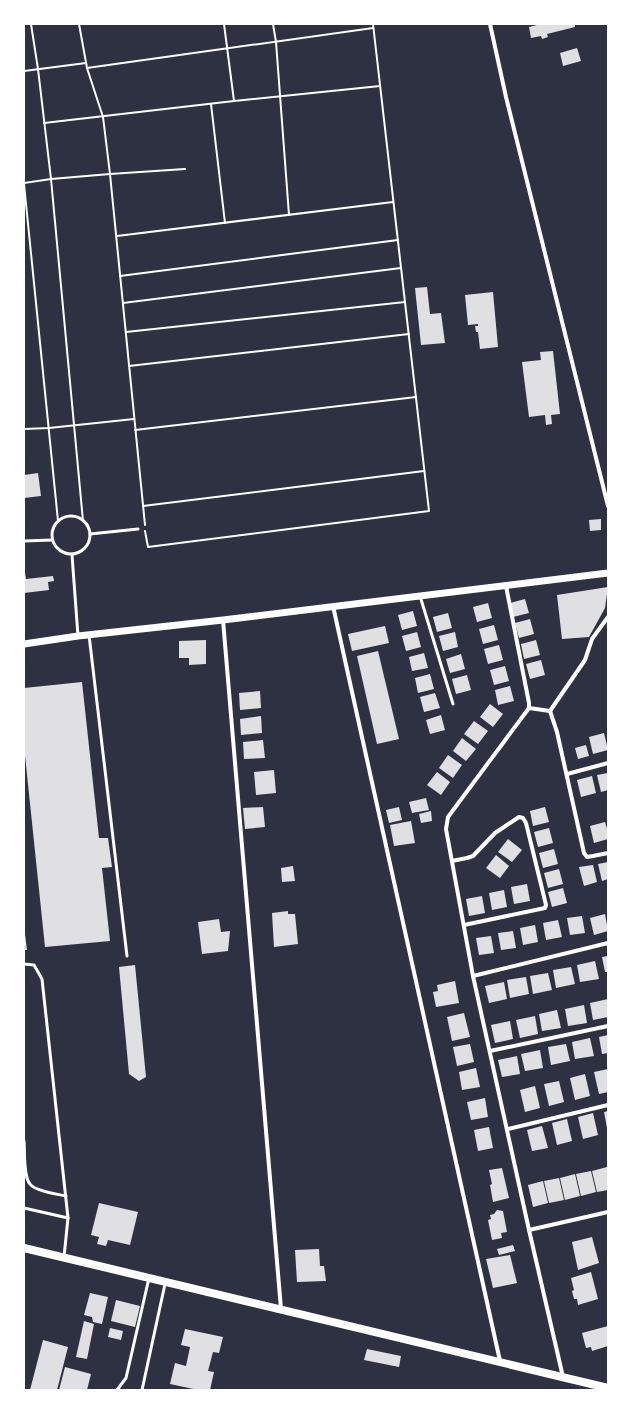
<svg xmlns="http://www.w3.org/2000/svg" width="632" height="1414" font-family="'Noto Sans',sans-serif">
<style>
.building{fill:#e0e0e3}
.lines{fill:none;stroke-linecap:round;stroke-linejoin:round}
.path{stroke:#fff;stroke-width:2}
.service{stroke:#fff;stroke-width:3}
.minor{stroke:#fff;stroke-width:4}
.tertiary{stroke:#fff;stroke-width:7}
.secondary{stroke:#fff;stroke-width:8}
</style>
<rect width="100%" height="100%" fill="#2d3142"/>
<g class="building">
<polygon points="541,24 575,24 575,27 547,34 548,37 542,39 541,36 531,38 529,27"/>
<polygon points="577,48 581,61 563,66 560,53"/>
<polygon points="427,287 430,314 441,313 445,343 421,345 415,288"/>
<polygon points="493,292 498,347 480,349 478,332 476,332 475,326 478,326 478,324 468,325 465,295"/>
<polygon points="553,351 560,414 551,415 552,424 546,425 545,415 529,417 522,362 541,360 540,352"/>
<polygon points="38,473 41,496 24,498 24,475"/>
<polygon points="601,519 601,530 590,531 589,520"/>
<polygon points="24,573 25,573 26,579 53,576 54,581 48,582 49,590 24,593"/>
<polygon points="608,587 605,608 589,637 562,639 557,595"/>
<polygon points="525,599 529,613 513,617 510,603"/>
<polygon points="488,603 492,618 477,622 473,607"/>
<polygon points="413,611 417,626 402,630 398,615"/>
<polygon points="448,613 452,628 437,632 433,617"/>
<polygon points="530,619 534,634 519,638 515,623"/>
<polygon points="494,625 498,640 483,644 479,629"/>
<polygon points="385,626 389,643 352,651 348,634"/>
<polygon points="417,632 421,647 406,651 402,636"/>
<polygon points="455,632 458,647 443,651 439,636"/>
<polygon points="206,640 206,664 189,665 189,658 179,658 179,641"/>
<polygon points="536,640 540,655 524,659 521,644"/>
<polygon points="499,645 503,660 488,664 484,649"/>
<polygon points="378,651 399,739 377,744 357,656"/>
<polygon points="424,653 428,668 412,671 409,657"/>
<polygon points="461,654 465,669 450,673 446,659"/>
<polygon points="541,660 545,675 530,679 526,664"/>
<polygon points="505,666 509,681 494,685 490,670"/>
<polygon points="430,674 434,689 418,693 415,678"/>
<polygon points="467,675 471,690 456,694 452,679"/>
<polygon points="82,682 99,838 108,838 112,867 102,868 110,941 45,947 24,746 24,688"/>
<polygon points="510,686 514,701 498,705 495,690"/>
<polygon points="260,691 261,708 240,710 239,693"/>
<polygon points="435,693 440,708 424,712 420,697"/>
<polygon points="490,704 503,714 493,727 480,717"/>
<polygon points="441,715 445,730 430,734 426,720"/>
<polygon points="261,716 262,733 241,735 240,719"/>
<polygon points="474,721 488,731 478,744 464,734"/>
<polygon points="604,733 608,750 593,754 589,737"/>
<polygon points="462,738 476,749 466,761 453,751"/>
<polygon points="263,740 265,758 244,759 243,742"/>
<polygon points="586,745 589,756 578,759 575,748"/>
<polygon points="448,755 462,765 453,778 439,768"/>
<polygon points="274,770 276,793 256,795 254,772"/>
<polygon points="437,772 450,782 441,795 427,785"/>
<polygon points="608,773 608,790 601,792 597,775"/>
<polygon points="592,776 596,793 581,797 577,780"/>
<polygon points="426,798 429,810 412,813 409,802"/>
<polygon points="263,807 265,827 245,829 243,808"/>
<polygon points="399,807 402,820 389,823 386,810"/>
<polygon points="545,807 549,822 533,826 530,811"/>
<polygon points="431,811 432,821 421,823 419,814"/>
<polygon points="411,821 415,843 394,846 390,825"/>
<polygon points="605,822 608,832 608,839 594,843 590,826"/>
<polygon points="549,828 553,843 538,847 534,832"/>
<polygon points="508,839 522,850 512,862 498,852"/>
<polygon points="554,849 558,864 543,868 539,853"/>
<polygon points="496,855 509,866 500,878 486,868"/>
<polygon points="608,862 608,879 602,881 598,864"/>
<polygon points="593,865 597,882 584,886 579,867"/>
<polygon points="293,866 295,881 282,882 281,868"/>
<polygon points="559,869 563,884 548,888 544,873"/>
<polygon points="527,884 530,901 514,904 511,887"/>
<polygon points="563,888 567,903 552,907 548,892"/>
<polygon points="504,890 507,907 492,910 489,893"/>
<polygon points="482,896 485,913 469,916 466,899"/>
<polygon points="288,911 288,914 295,914 298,944 274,947 272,913"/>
<polygon points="605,914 608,931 594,935 590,918"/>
<polygon points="582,916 585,933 570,935 567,918"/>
<polygon points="219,919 221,932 230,931 228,951 202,954 198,922"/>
<polygon points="558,920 562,937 546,940 543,923"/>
<polygon points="535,925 538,942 523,945 520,928"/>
<polygon points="513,931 516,948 501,950 498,933"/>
<polygon points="24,934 25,934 27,950 24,950"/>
<polygon points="491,936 494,953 479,955 476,938"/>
<polygon points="608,956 608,972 605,972 602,957"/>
<polygon points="595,961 599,979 580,982 577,965"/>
<polygon points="135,965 146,1077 139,1081 129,1074 119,967"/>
<polygon points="571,967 575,984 556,988 553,970"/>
<polygon points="548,973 552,990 533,994 530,976"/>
<polygon points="526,977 529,994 510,998 507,980"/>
<polygon points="455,981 459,1003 436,1007 433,992 438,991 437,985"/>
<polygon points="504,982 507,999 489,1003 485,986"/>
<polygon points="608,999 608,1017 593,1020 590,1003"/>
<polygon points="584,1005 587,1023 568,1026 565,1009"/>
<polygon points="557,1010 561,1028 542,1031 539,1014"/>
<polygon points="464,1013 470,1037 452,1041 447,1017"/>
<polygon points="535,1016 538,1034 520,1038 516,1020"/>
<polygon points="510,1021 513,1039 495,1043 491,1025"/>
<polygon points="608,1035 608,1053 602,1054 599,1037"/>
<polygon points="590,1038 594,1056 575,1059 572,1042"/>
<polygon points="470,1044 474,1062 457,1066 453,1047"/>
<polygon points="566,1044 570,1061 551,1065 548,1047"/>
<polygon points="540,1050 543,1068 525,1071 521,1054"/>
<polygon points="517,1056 520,1074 502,1077 498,1060"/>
<polygon points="476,1068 480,1087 462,1090 459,1072"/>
<polygon points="608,1069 608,1092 599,1094 594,1072"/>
<polygon points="585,1074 590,1096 575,1100 570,1078"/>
<polygon points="559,1081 564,1102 549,1106 544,1084"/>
<polygon points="535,1086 540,1108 525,1112 520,1090"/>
<polygon points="485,1098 488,1117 471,1120 467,1102"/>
<polygon points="608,1111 608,1128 607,1128 604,1112"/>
<polygon points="593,1113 598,1135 583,1139 578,1117"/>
<polygon points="567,1119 572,1141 557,1145 552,1123"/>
<polygon points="542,1126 548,1148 532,1151 527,1130"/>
<polygon points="489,1127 493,1148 478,1151 474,1130"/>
<polygon points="607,1167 608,1173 608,1190 597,1192 592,1171"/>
<polygon points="502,1168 509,1198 493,1202 490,1185 492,1184 489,1170"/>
<polygon points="591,1171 596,1192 581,1196 576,1174"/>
<polygon points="575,1174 580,1196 565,1200 560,1178"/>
<polygon points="559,1178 564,1200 549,1203 544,1181"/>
<polygon points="543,1181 548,1203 533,1207 528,1185"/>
<polygon points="99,1203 138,1212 130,1245 108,1240 106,1246 97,1244 99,1237 91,1235"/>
<polygon points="497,1210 503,1211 507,1232 501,1233 502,1238 492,1240 488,1220 491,1219 490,1215 494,1214"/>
<polygon points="592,1237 599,1263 578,1270 572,1242"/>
<polygon points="513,1245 515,1251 499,1255 497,1249"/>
<polygon points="319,1249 320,1266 324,1266 326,1281 297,1282 295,1250"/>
<polygon points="510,1255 517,1283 493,1288 486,1259"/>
<polygon points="591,1272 598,1299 578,1305 577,1299 574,1299 572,1291 574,1290 571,1278"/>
<polygon points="90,1293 108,1297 102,1324 93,1322 92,1317 84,1315"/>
<polygon points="116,1300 140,1306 135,1327 111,1321"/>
<polygon points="84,1321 94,1324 87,1359 76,1357"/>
<polygon points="608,1326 608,1346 592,1351 591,1347 586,1348 582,1333"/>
<polygon points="110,1328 123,1331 121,1340 108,1337"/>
<polygon points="185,1329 223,1337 219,1353 213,1352 208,1371 214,1372 210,1390 198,1390 170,1384 175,1363 186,1366 190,1347 181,1345"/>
<polygon points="43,1340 68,1347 57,1390 30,1390"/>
<polygon points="367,1349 401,1356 399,1367 364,1360"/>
<polygon points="65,1367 91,1374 87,1390 59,1390"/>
</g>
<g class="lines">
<g class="path">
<polyline points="31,24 38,69 51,179 110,174 145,525"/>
<polyline points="79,24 87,68 103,117 110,174 185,169"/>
<polyline points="224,24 234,101"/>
<polyline points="273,24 276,42 289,215"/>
<polyline points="87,68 373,28"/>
<polyline points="24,71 86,63"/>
<polyline points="211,104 225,223"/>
<polyline points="44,123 234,101 380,86"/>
<polyline points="24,183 51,179 83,521"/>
<polyline points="24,184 58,521"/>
<polyline points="117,236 393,202"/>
<polyline points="120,276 398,240"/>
<polyline points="123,303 401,268"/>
<polyline points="126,332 405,302"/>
<polyline points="129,366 409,334"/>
<polyline points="24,429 49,428 134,419"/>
<polyline points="135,430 416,397"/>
<polyline points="143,506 424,471"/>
<polyline points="145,531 148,547 429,511 373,24"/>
</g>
<g class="service">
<circle cx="71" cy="535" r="19"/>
<polyline points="90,534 138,529"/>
<polyline points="24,541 52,540"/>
<polyline points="72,555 78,636"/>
<polyline points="420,596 453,704"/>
<polyline points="89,635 127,956"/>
<polyline points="24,964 34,965 42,979 68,1218 64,1257"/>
<path d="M24 1141C25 1151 23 1176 30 1184 35 1191 57 1194 66 1196"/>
<polyline points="24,1208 68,1218"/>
<polyline points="117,1390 126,1378 149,1278"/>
<polyline points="142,1390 165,1284"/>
</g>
<g class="minor">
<polyline points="490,24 506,97 608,506"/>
<polyline points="506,586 529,703 529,708 448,817 446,829 473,976 529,1230 563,1377"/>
<polyline points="333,606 500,1361"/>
<polyline points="223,620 281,1309"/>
<polyline points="529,708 550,711 585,660 592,639 608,617"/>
<polyline points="550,711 557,732 584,853 587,857 593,856 608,853"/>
<polyline points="567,774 608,763"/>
<polyline points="452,861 467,858 473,856 495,833 519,817 523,818 526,823 546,905 545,908 464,925"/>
<polyline points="473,976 608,943"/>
<polyline points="490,1051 608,1026"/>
<polyline points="508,1129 608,1105"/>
<polyline points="529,1230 608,1212"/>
</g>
<polyline class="tertiary" points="24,644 78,636 223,620 608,573"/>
<polyline class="secondary" points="24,1248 608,1388"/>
</g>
<rect width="632" height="1414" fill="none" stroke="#ffffff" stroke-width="50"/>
</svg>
